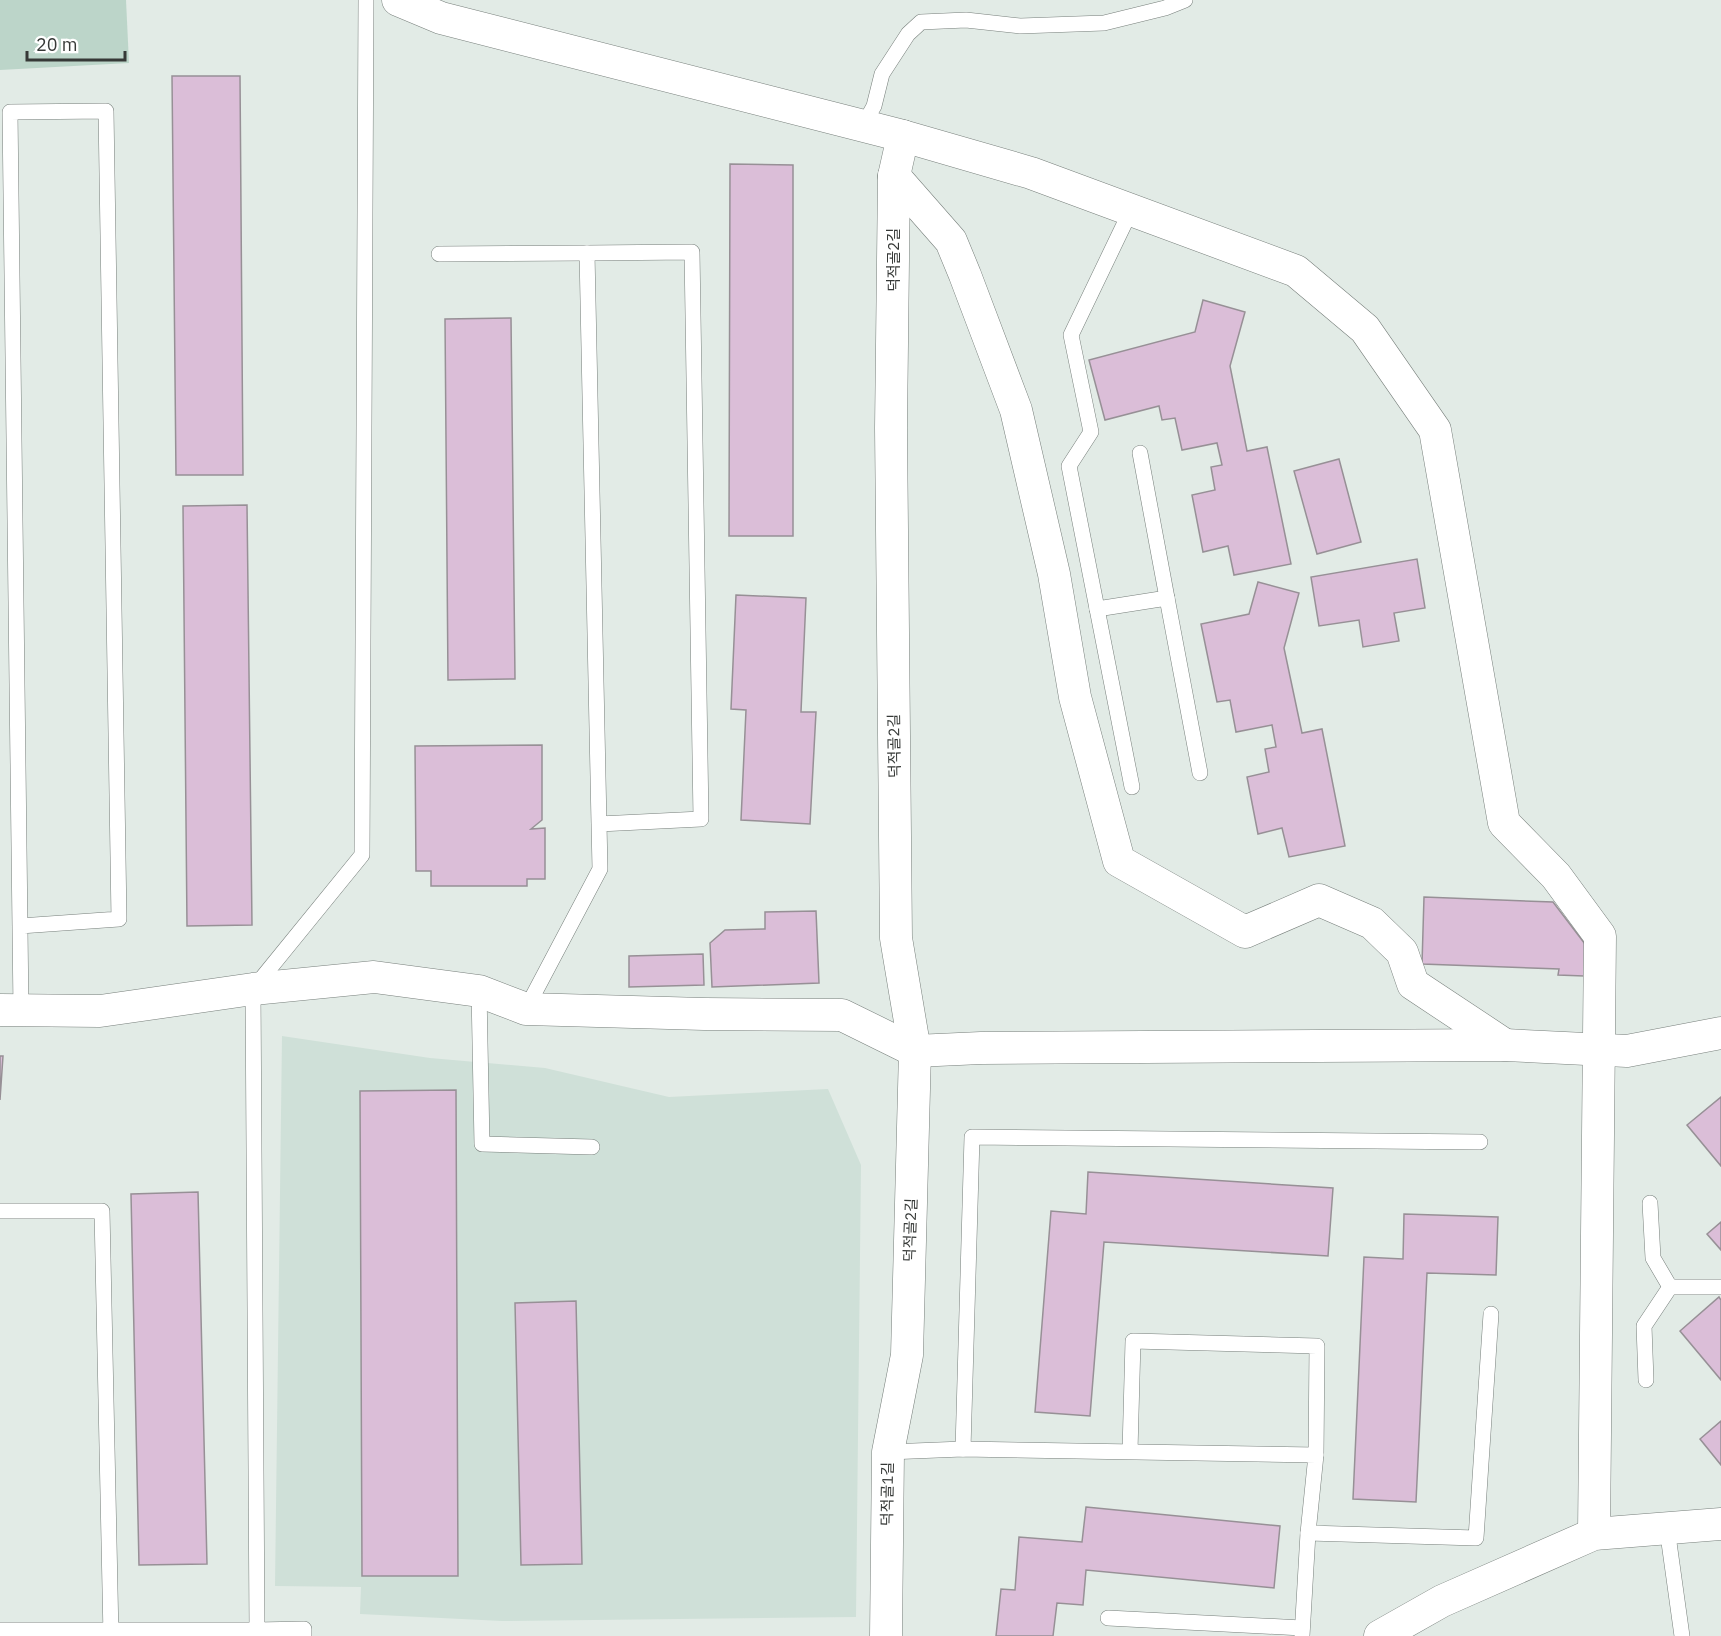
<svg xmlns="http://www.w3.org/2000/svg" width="1721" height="1636" font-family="'IBM Plex Sans','Noto Sans KR',sans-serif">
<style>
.built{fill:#cfe0d8}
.green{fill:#bcd5c9}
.building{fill:#dbbed8;stroke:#979096;stroke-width:1.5}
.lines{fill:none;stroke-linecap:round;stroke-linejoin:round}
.service-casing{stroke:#777f7b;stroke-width:16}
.minor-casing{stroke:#777f7b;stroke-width:33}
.service{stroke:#fff;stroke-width:15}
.minor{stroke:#fff;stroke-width:32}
.labels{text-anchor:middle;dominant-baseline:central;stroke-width:4.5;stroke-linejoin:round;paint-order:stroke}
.street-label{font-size:15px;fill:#363937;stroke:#fff}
</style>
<rect width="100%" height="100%" fill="#e2ebe6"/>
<polygon class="built" points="282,1036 430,1058 545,1068 669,1097 828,1089 861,1165 856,1617 502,1621 360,1614 361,1587 275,1586"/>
<polygon class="green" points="0,0 126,0 129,63 0,70"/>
<g class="building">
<polygon points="172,76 240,76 243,475 176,475"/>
<polygon points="730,164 793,165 793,536 729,536"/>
<polygon points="1203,300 1245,312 1230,366 1247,451 1267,447 1291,564 1234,575 1228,546 1203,552 1192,495 1215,490 1211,467 1222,465 1217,443 1182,450 1175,418 1162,420 1159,406 1105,420 1089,360 1195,332"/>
<polygon points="511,318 515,679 448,680 445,319"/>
<polygon points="1339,459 1361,542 1317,554 1294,471"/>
<polygon points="247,505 252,925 187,926 183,506"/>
<polygon points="1417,559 1425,608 1394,613 1399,641 1363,647 1359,620 1319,626 1311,577"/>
<polygon points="1258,582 1299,593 1284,648 1302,733 1322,729 1345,846 1289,857 1282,828 1258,834 1247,777 1269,772 1265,749 1276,747 1272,725 1236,732 1230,700 1217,702 1201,624 1249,614"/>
<polygon points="736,595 806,598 801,712 816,712 810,824 741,820 746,710 731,709"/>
<polygon points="542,745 542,820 531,829 545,828 545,879 527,879 527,886 431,886 431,871 416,871 415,746"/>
<polygon points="1424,897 1553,902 1585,944 1584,976 1558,975 1559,969 1422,964"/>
<polygon points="816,911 819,983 712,987 710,943 725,930 765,929 765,912"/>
<polygon points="703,954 704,985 629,987 629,956"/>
<polygon points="0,1056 3,1056 0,1100"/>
<polygon points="456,1090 458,1576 362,1576 360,1091"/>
<polygon points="1721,1097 1721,1166 1687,1125"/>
<polygon points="1088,1172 1333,1188 1328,1256 1104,1242 1090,1416 1035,1412 1051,1211 1086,1214"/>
<polygon points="198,1192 207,1564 139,1565 131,1194"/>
<polygon points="1404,1214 1498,1217 1496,1275 1427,1273 1416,1502 1353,1499 1364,1257 1403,1259"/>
<polygon points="1721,1222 1721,1250 1707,1234"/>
<polygon points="1719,1297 1721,1300 1721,1380 1680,1331"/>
<polygon points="576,1301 582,1564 521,1565 515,1303"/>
<polygon points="1721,1421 1721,1465 1700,1439"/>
<polygon points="1086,1507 1280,1526 1274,1588 1086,1570 1083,1605 1057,1603 1053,1636 996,1636 1001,1589 1015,1590 1019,1537 1082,1542"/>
</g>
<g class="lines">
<g class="service-casing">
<g id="service">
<polyline points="863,126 874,106 882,74 908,34 921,22 966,20 1020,26 1104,23 1165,8 1185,0"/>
<polyline points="1131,210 1071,335 1091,432 1069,466 1132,787"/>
<polyline points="439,254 587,253"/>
<polyline points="1140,453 1167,598"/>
<polyline points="1097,609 1167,598 1200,773"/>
<polyline points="20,926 119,919 106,111 10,112 21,1010"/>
<polyline points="479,991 482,1144 592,1147"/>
<polyline points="526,1009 600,869 599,824 587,253 692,252 701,819 599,824"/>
<polyline points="1650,1203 1653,1258 1670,1287"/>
<polyline points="0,1211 102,1211 111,1636"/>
<polyline points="1646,1380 1644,1326 1670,1287 1721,1287"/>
<polyline points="963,1449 972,1137 1480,1142"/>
<polyline points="1130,1451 1133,1341 1317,1346 1316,1455"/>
<polyline points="888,1452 963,1449 1316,1455 1308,1533 1476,1538 1491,1314"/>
<polyline points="1667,1528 1682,1636"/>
<polyline points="1108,1618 1302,1628"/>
<polyline points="0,1630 257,1630"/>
<polyline points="304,1636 304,1629 257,1630 253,989 362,855 366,0"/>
<polyline points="1302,1636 1308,1533"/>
</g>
</g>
<g class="minor-casing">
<g id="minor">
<polyline points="398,0 441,18 903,136 1031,173 1296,271 1365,329 1435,430 1504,823 1556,876 1600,936 1594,1534"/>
<polyline points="894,176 951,241 965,275 1016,410 1054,574 1075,697 1119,861 1245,932 1319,900 1372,923 1402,952 1413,984 1505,1045"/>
<polyline points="0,1010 100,1011 253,989 374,977 479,991 526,1009 704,1014 842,1015 915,1051 981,1048 1505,1045 1627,1051 1721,1033"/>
<polyline points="886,1636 888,1452 907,1355 915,1051 896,938 891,428 894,176 903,136"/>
<polyline points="1380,1636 1442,1601 1594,1534 1721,1524"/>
</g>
</g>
<use href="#service" class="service"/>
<use href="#minor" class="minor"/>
</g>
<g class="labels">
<g class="street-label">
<text transform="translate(893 260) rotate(-90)">덕적골2길</text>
<text transform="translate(894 746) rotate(-91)">덕적골2길</text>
<text transform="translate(910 1230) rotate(-88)">덕적골2길</text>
<text transform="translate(887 1494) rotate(-89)">덕적골1길</text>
</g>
</g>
<path d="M27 51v9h98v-9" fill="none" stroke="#363937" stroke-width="3"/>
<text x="36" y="51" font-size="18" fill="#363937" stroke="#ffffff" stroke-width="4.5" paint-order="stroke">20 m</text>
</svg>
